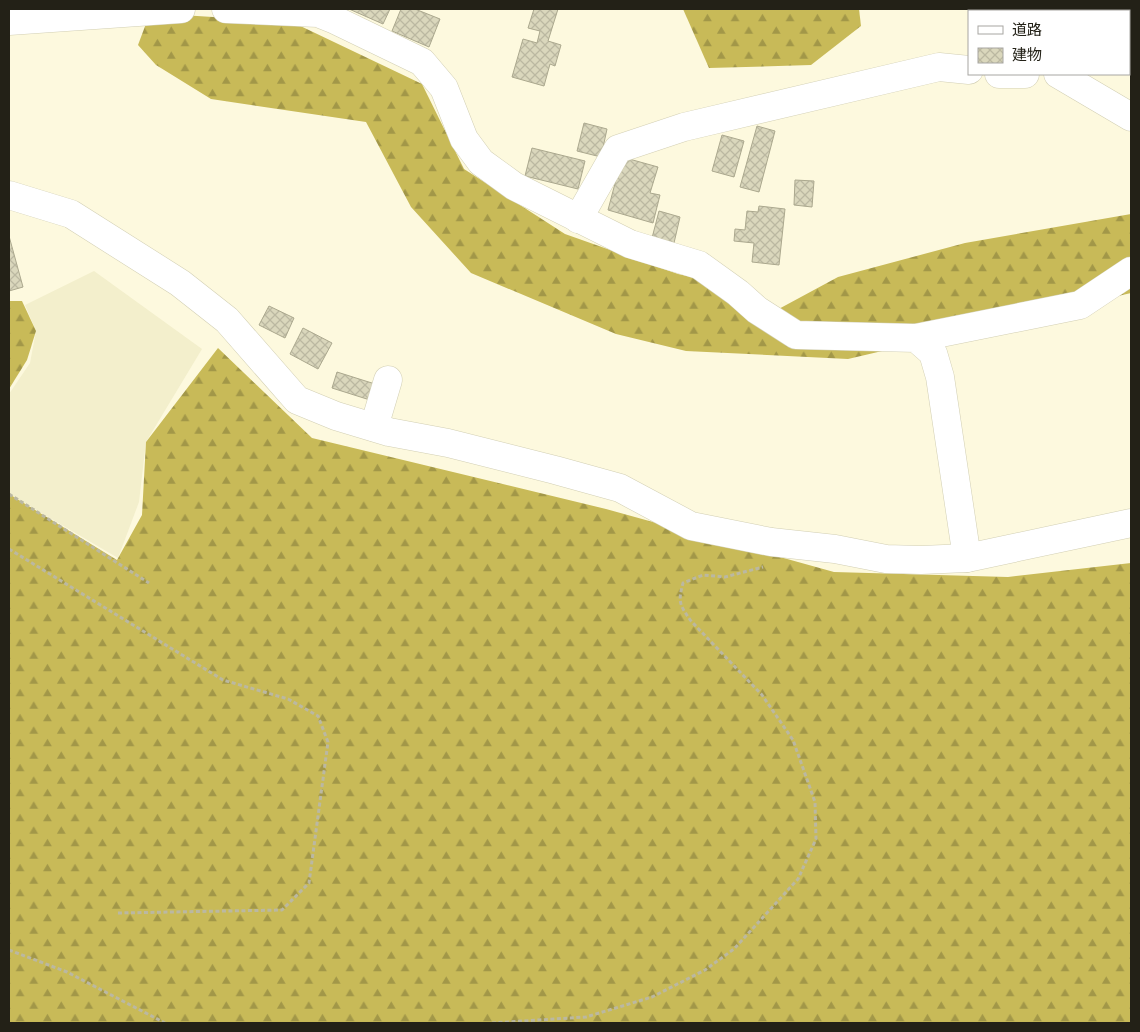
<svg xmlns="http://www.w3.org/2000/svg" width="1140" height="1032" font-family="'Nunito Sans','Noto Sans JP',sans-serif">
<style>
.built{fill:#f3efcc}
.forest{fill:url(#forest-firs)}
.building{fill:url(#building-cross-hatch);stroke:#aba88e}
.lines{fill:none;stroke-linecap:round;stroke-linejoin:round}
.minor-casing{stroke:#d2cfb4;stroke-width:29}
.path{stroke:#bbb8a2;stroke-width:3;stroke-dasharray:4 2.5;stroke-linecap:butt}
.minor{stroke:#fff;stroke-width:28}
</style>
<defs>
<pattern id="forest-firs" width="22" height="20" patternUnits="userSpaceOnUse" patternTransform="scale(1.25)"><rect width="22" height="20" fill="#c8ba58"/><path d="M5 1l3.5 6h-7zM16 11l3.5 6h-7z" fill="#a29748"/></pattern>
<pattern id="building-cross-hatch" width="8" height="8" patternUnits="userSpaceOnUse" patternTransform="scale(1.25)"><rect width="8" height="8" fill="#dad7bc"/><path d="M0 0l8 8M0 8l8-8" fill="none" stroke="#bbb8a1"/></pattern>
</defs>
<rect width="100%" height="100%" fill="#fdf9de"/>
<polygon class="built" points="94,271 202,349 146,442 139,502 118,558 9,494 9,394 30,363 36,331 25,305"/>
<g class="forest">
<polygon points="683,9 859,9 861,26 811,65 709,68"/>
<polygon points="150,13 292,22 422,84 464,169 565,234 678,274 720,283 760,319 838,277 965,243 1131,214 1131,293 848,359 686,351 616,334 471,273 411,207 366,122 211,99 156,65 138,45"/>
<polygon points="9,301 22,301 36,331 27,360 9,389"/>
<polygon points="218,348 312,438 606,509 834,572 1008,577 1131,563 1131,1023 9,1023 9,494 117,560 142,515 146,442"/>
</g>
<g class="building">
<polygon points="349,9 390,9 383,24"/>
<polygon points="401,9 415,9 440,19 429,47 392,31"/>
<polygon points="534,9 558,9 548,41 561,45 555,66 550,64 544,86 512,77 523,39 537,43 540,31 528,28"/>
<polygon points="584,123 607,129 601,157 577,151"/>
<polygon points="757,126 775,131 759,192 740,187"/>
<polygon points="722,135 744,141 734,177 712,171"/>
<polygon points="532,148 585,161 578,189 525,176"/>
<polygon points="622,157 658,167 650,193 660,195 653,223 608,210"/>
<polygon points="795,180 814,181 812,207 794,205"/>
<polygon points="759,206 785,209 779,265 752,262 754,243 734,241 735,229 745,230 747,211 758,212"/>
<polygon points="659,211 680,217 674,243 652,238"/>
<polygon points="9,236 23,287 9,291"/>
<polygon points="269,306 294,318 285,338 259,325"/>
<polygon points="303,328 332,343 318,369 290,354"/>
<polygon points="337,372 375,384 370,400 332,388"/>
</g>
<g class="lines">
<g class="minor-casing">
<g id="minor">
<polyline points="226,9 318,13 333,19 422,62 444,88 464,139 481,162 514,186 630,244 699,265 738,293 757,310 796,335 916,338 933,353 940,377 967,558"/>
<polyline points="9,21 181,9"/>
<polyline points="999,74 1025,74"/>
<polyline points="1058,74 1131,117"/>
<polyline points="9,195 71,214 180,283 227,320 297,400 336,416 389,432 448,443 555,470 620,488 691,526 771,542 835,549 886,559 921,560 967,558 1131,523"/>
<polyline points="578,219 618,149 684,127 939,67 969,70"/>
<polyline points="916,338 1080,305 1131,271"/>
<polyline points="374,427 388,380"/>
</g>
</g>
<g class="path">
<polyline points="9,494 149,583"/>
<polyline points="9,549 223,680 288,699 318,716 328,742 309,883 282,910 117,913"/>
<polyline points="9,950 67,972 165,1023"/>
<path d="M492 1023 586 1017 652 997 705 970 734 949 798 879 816 839 815 802 793 740 762 695 691 621C679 604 678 602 683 583L703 575 725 577 763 567"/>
</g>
<use href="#minor" class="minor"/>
</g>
<rect width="1140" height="1032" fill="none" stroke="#232117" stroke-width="20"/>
<rect x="968" y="10" width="162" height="65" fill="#ffffff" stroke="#a7a6a2"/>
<rect x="978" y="26" width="25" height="8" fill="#ffffff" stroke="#a7a6a2"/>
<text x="1012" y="35" font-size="15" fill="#232117">道路</text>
<rect x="978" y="48" width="25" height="15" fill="url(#building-cross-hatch)" stroke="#a7a6a2"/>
<text x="1012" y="60" font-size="15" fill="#232117">建物</text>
</svg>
